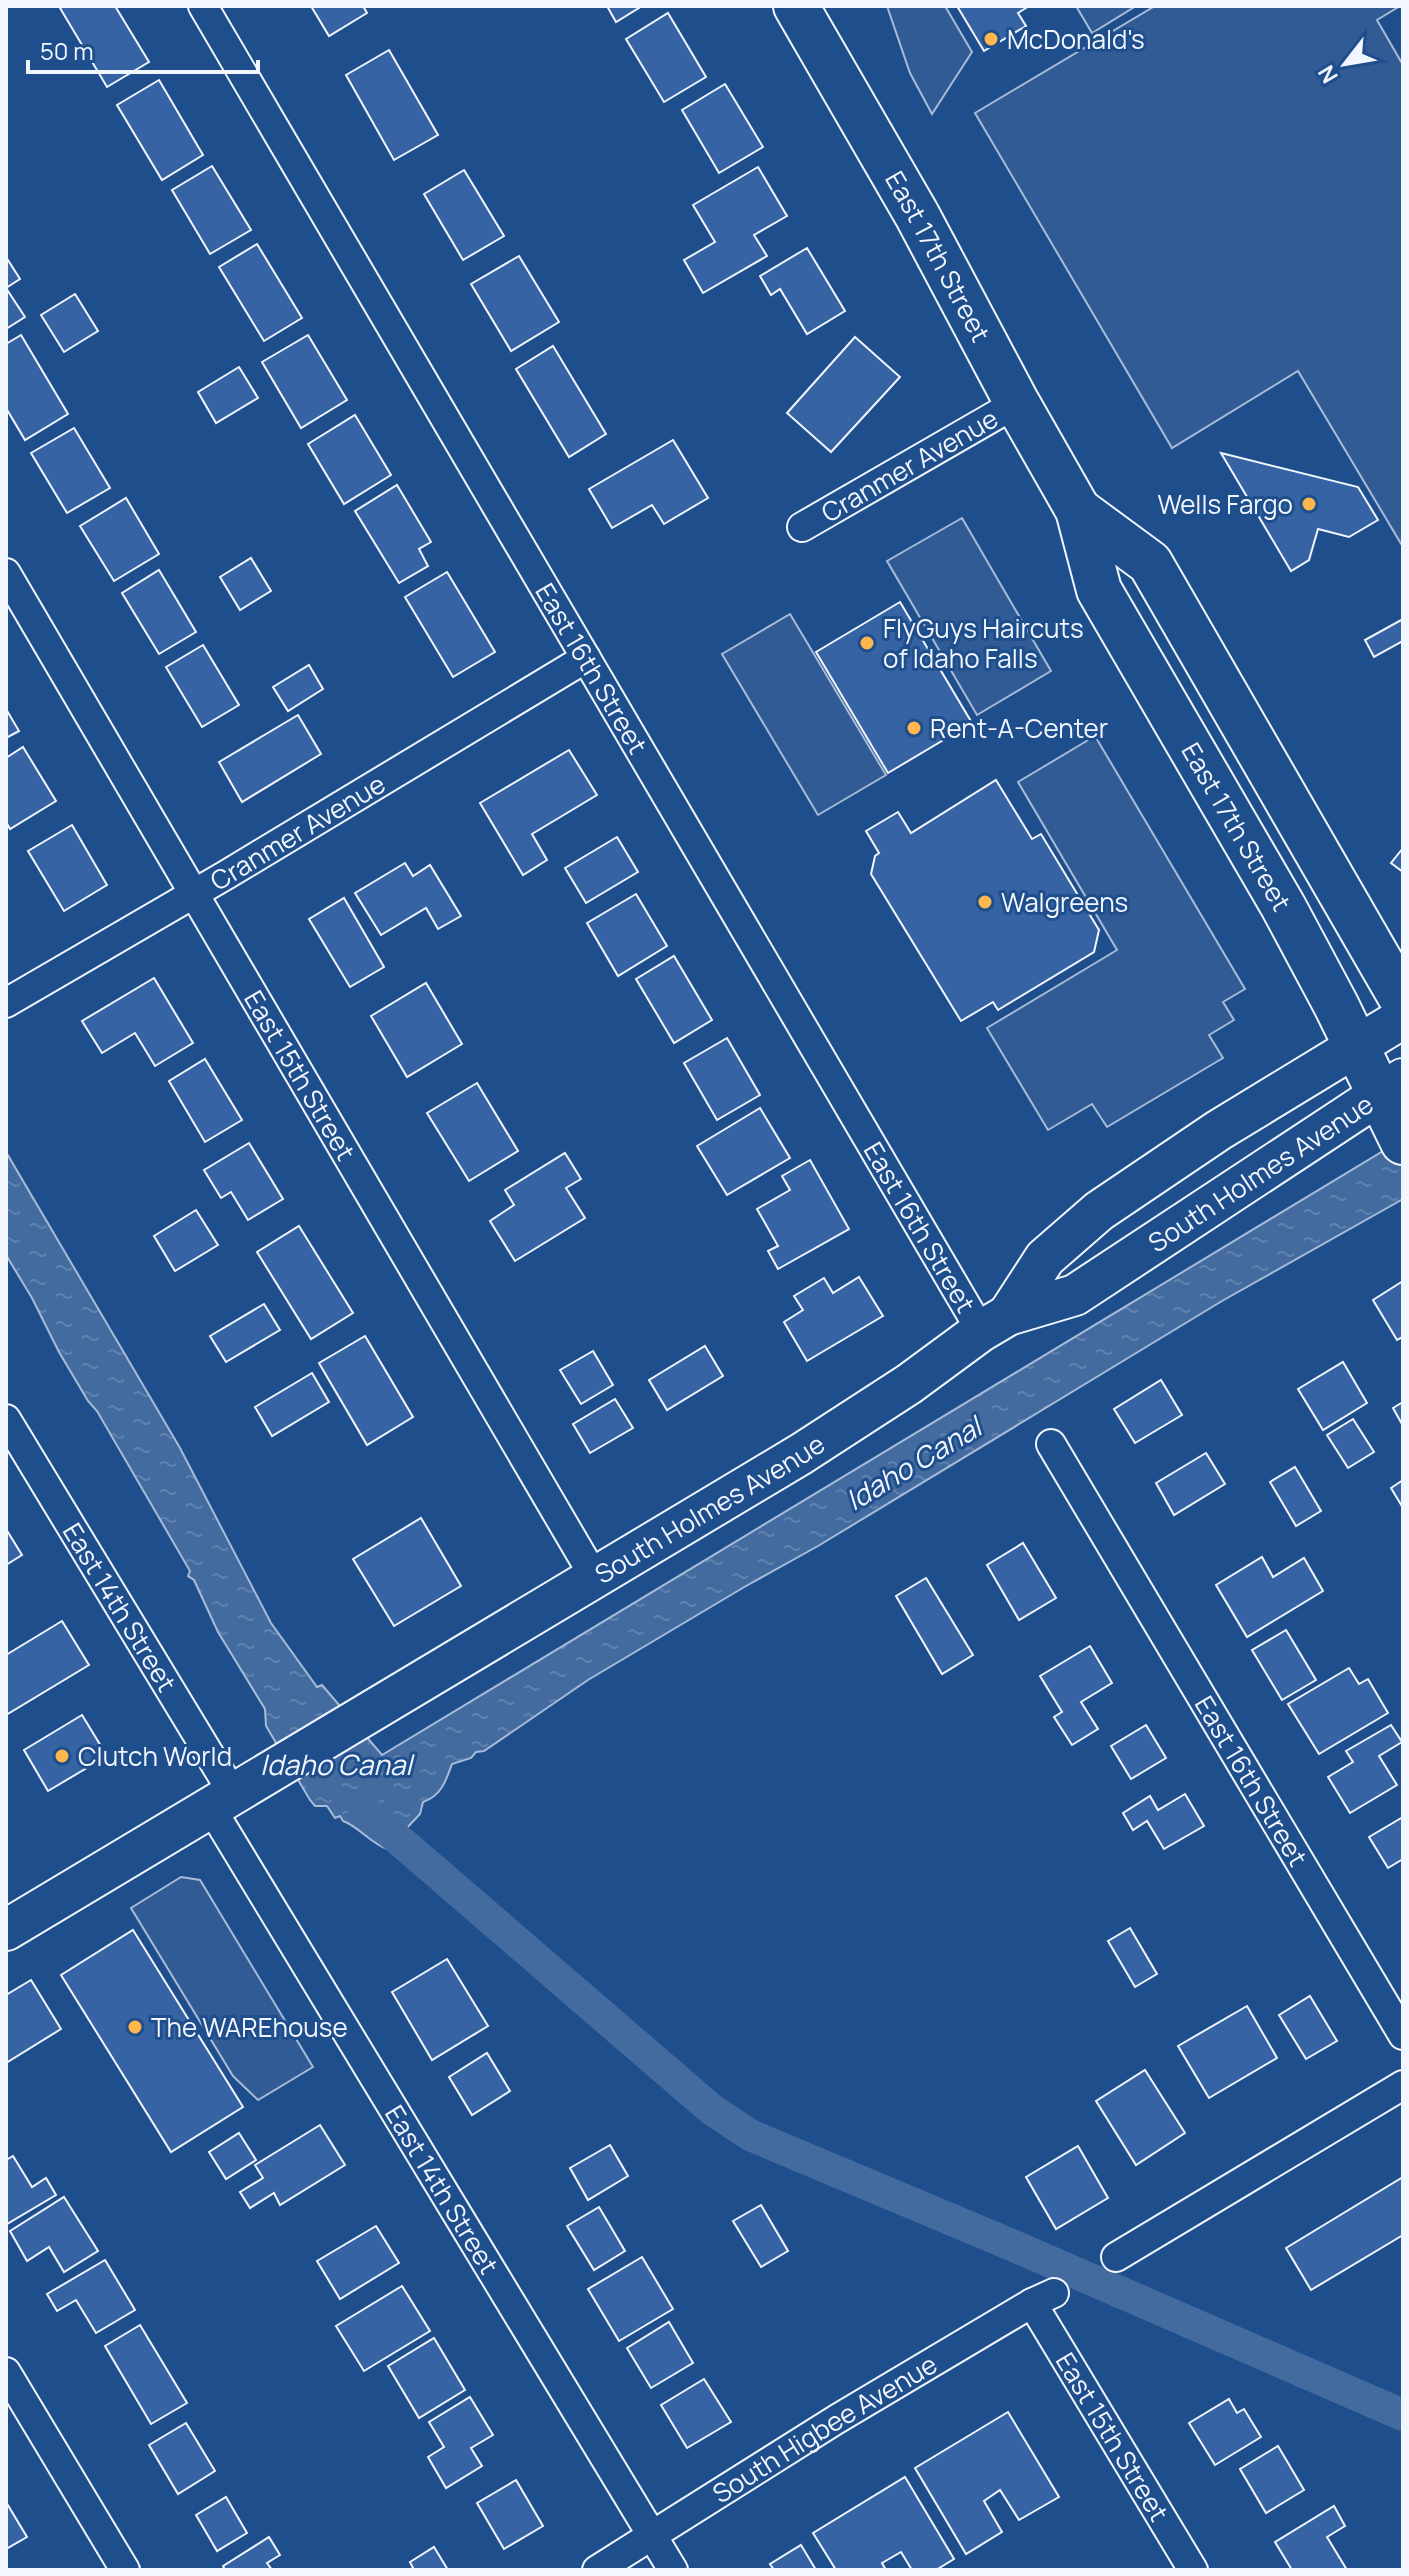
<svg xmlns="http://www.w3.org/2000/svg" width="1409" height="2576" font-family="Manrope,sans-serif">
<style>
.built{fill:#305b95;stroke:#a8bbd7;stroke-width:2}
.water{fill:url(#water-ripples);stroke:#a8bbd7;stroke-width:2}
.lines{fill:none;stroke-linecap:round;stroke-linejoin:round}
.canal{stroke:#446ba0;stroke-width:32}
.building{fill:#3563a3;stroke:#f2f6ff;stroke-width:2}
.street-casing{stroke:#f2f6ff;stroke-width:32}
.secondary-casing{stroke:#f2f6ff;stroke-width:44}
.primary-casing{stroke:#f2f6ff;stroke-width:48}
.street{stroke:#1f4e8c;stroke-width:28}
.secondary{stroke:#1f4e8c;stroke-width:40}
.primary{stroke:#1f4e8c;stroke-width:44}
.poi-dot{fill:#ffb74d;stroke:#1f4e8c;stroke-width:3}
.labels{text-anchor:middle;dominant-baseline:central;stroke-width:6;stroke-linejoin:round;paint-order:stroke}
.poi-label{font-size:26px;fill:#f2f6ff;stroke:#1f4e8c;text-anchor:start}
.street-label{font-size:26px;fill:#f2f6ff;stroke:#1f4e8c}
.water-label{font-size:28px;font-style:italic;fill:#f2f6ff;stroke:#1f4e8c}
</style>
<defs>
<pattern id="water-ripples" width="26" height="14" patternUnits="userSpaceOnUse" patternTransform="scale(2)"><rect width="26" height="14" fill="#446ba0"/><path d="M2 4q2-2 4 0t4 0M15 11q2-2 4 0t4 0" fill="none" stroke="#5f81ae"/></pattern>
</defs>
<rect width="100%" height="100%" fill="#1f4e8c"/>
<g class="built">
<polygon points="887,6 945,6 972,52 932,114 910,73"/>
<polygon points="1076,6 1136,6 1092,33"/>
<polygon points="1155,6 1400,6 1377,20 1403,65 1403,547 1298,371 1172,448 975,113"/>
<polygon points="962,518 1051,671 977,715 887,561"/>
<polygon points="790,614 886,775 818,815 722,654"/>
<polygon points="1095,736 1245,989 1223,1002 1234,1020 1209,1035 1223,1058 1107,1127 1092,1104 1048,1130 987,1028 1117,950 1018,782"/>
<polygon points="181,1877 200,1880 313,2067 258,2100 233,2076 131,1908"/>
</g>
<path class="water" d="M1403 1139V1199L1222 1301 818 1546 746 1586 588 1680 484 1751 476 1752 471 1758 452 1764C446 1781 441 1796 423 1802L420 1814 387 1849C370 1843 358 1826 343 1821L340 1816 335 1818 327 1806H315L310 1800 266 1726 265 1709 218 1632 194 1580 188 1576 190 1571 97 1411 88 1401 59 1352 32 1298 6 1255V1152L180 1448 271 1623 317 1687 322 1685 382 1755Z"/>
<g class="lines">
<polyline class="canal" points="363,1809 711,2109 750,2135 1014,2246 1403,2415"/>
</g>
<g class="building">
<polygon points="64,6 115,6 149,62 107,87 60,8"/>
<polygon points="311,6 363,6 367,13 329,36"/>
<polygon points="607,6 642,6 616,22"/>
<polygon points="957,6 1029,6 1018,13 1026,26 984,51"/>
<polygon points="668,13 706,77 664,102 626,39"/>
<polygon points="389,50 438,135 394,160 346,75"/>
<polygon points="159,80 203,155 162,180 117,105"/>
<polygon points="725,84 763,147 719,173 682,110"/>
<polygon points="212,166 251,230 210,254 172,190"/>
<polygon points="758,167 787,216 754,235 767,256 703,293 684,260 715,242 693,205"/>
<polygon points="464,170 504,236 463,260 424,194"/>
<polygon points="257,244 302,318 264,341 219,267"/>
<polygon points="807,248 845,311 807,334 780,289 771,295 760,276"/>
<polygon points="519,256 559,322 511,351 471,284"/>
<polygon points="6,257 20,279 6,288 25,317 6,329"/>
<polygon points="75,294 98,331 64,352 41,315"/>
<polygon points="21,335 68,414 25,440 6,408 6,344"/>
<polygon points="308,335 347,400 301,428 262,362"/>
<polygon points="855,337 900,377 831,452 787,413"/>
<polygon points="553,346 606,434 569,457 516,369"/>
<polygon points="239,367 258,398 216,423 198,392"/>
<polygon points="355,415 391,475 344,504 308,444"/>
<polygon points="74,428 110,488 67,513 31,453"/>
<polygon points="673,440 708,498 664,524 652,505 612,528 589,489"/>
<polygon points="1221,453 1358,487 1378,520 1349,537 1318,529 1309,560 1291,571"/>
<polygon points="397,485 431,542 419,549 428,566 399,583 355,511"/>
<polygon points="126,498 159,554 114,581 80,526"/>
<polygon points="251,558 271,591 240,610 220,577"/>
<polygon points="159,570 196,632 159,654 122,593"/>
<polygon points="447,572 495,652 453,677 405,597"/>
<polygon points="900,602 972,723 888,773 816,652"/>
<polygon points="1403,619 1403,641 1374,657 1365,640"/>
<polygon points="203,645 239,705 202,727 166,667"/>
<polygon points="309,665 323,689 288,711 273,687"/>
<polygon points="6,709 19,731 6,738"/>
<polygon points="298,715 321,754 242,802 219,762"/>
<polygon points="23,747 56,801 10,829 6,822 6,758"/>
<polygon points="569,750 597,795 532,834 547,860 523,875 480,803"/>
<polygon points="996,780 1032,839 1041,834 1099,930 1094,952 998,1010 993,1002 961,1021 871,874 875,856 879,853 866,831 898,812 911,833"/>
<polygon points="72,825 107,885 64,911 28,851"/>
<polygon points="617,837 638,872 586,903 565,868"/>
<polygon points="1403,848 1403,872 1391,863"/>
<polygon points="405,863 413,876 430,865 461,916 438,929 426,908 381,935 355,893"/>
<polygon points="636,894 667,946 618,976 587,923"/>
<polygon points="344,898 384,967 350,987 309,919"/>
<polygon points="674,956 712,1020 674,1043 636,979"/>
<polygon points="154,978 193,1043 155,1066 135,1033 102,1053 82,1021"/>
<polygon points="426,983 462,1044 407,1077 371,1016"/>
<polygon points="727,1038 760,1095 717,1120 684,1063"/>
<polygon points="205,1059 242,1120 205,1142 169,1081"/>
<polygon points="477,1083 518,1151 469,1181 427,1113"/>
<polygon points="760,1108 790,1158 727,1195 697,1146"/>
<polygon points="249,1143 283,1199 248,1220 231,1192 221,1198 204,1170"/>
<polygon points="565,1153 581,1179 566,1188 585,1218 515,1261 490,1221 514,1205 505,1190"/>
<polygon points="810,1160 849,1229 778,1269 768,1251 778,1246 757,1209 790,1190 782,1176"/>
<polygon points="196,1210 218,1245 175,1271 154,1236"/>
<polygon points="299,1226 353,1313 311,1339 257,1252"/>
<polygon points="859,1277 883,1316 807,1361 784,1322 803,1310 794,1296 824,1278 833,1293"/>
<polygon points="1403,1281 1403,1337 1397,1340 1373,1300"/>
<polygon points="264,1304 280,1330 226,1362 210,1336"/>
<polygon points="365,1336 413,1417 367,1445 319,1363"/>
<polygon points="705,1346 723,1376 667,1410 649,1380"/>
<polygon points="593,1351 613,1385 581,1404 560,1370"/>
<polygon points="1343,1362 1367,1403 1323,1430 1298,1389"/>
<polygon points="312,1373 329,1402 272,1436 255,1407"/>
<polygon points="1161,1380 1182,1415 1135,1443 1114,1409"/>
<polygon points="615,1399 633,1428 590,1453 573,1424"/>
<polygon points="1403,1402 1403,1426 1393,1408"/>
<polygon points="1353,1419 1374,1452 1348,1468 1327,1435"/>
<polygon points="1206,1453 1225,1484 1174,1515 1156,1483"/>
<polygon points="1295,1467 1321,1511 1296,1526 1270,1482"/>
<polygon points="1403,1480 1403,1508 1391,1488"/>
<polygon points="421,1518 461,1586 394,1626 353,1559"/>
<polygon points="6,1529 22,1555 6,1565"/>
<polygon points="1023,1543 1056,1598 1019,1620 987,1565"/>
<polygon points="1262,1557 1273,1577 1304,1558 1323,1591 1247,1637 1216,1585"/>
<polygon points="926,1578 973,1655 942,1674 896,1596"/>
<polygon points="62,1621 89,1665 6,1715 6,1655"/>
<polygon points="1286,1630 1316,1680 1282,1700 1252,1650"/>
<polygon points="1090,1646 1112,1683 1081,1702 1098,1729 1072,1745 1054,1717 1062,1712 1040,1676"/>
<polygon points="1349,1668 1359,1684 1368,1679 1388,1713 1319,1754 1288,1704"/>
<polygon points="82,1715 107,1756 48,1791 24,1750"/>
<polygon points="1146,1725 1166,1758 1131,1779 1111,1746"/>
<polygon points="1391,1725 1402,1742 1379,1756 1397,1785 1350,1813 1328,1777 1353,1762 1346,1751"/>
<polygon points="1185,1794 1204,1826 1164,1849 1147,1821 1133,1830 1123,1813 1150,1796 1158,1810"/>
<polygon points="1403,1817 1403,1859 1388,1868 1369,1837"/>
<polygon points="1130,1928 1157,1974 1135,1987 1108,1941"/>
<polygon points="133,1930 243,2107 171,2152 61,1975"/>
<polygon points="447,1959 488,2026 432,2060 392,1992"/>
<polygon points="31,1980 61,2029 6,2063 6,1995"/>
<polygon points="1310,1996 1337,2041 1306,2059 1279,2015"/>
<polygon points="1247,2006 1277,2058 1209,2098 1178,2046"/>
<polygon points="487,2053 510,2091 472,2115 449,2077"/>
<polygon points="1145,2070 1185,2133 1136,2165 1096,2101"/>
<polygon points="320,2125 345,2165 280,2205 274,2193 250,2208 240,2192 263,2178 255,2165"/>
<polygon points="239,2133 256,2160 226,2179 209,2152"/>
<polygon points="610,2145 628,2176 588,2200 570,2168"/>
<polygon points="1078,2146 1108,2198 1056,2229 1026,2177"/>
<polygon points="13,2156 32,2187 46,2178 56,2195 7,2224 6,2160"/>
<polygon points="1403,2177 1403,2235 1311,2290 1286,2248"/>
<polygon points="64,2197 98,2251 64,2272 49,2247 27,2261 10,2231"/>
<polygon points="761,2205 788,2251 761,2267 733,2221"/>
<polygon points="599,2207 625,2251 594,2270 567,2226"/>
<polygon points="376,2226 399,2263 340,2299 317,2261"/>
<polygon points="642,2257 673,2309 619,2341 588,2289"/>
<polygon points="105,2260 135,2310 96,2333 76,2300 57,2311 47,2294"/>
<polygon points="402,2286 430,2331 364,2371 336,2326"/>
<polygon points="669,2322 693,2363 651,2388 627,2348"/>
<polygon points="140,2325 187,2403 151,2424 105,2346"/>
<polygon points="434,2338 465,2390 419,2418 388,2366"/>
<polygon points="704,2379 731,2422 687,2448 661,2405"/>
<polygon points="470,2397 493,2435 471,2448 482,2466 446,2488 428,2457 444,2447 429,2422"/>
<polygon points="1229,2399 1237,2413 1244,2409 1261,2437 1215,2465 1189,2423"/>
<polygon points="1008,2412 1059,2497 1019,2520 1000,2490 984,2501 1002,2532 966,2554 915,2468"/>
<polygon points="186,2423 215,2471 178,2494 149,2445"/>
<polygon points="1278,2446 1304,2490 1266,2513 1240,2469"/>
<polygon points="905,2477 954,2559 936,2570 912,2570 901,2552 882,2563 886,2570 836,2570 813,2533"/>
<polygon points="516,2480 543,2526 504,2549 477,2503"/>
<polygon points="226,2497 247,2533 217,2551 196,2515"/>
<polygon points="6,2502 27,2537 6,2549"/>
<polygon points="1334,2506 1345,2526 1327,2537 1347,2570 1292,2570 1275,2542"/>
<polygon points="269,2537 280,2555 267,2563 272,2570 225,2570 223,2566"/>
<polygon points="801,2545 816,2570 774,2570 770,2564"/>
<polygon points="434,2547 448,2570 414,2570 410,2562"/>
</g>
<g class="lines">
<g class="street-casing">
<g id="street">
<path id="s1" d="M203 6 981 1331"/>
<path id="s2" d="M802 527 1017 403"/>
<path id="s3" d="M6 573 595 1578"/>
<path id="s4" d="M6 1003 226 875 586 658"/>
<path id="s5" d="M6 1419 234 1795"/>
<path id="s6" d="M1051 1444 1403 2035"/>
<path id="s7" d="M211 1808 673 2570"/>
<polyline points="1116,2257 1403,2085"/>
<path id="s8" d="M1032 2303 1193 2570"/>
<polyline points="6,2372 125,2570"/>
<path id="s9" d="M597 2570 837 2419 1032 2303 1054 2293"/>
</g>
</g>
<g class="secondary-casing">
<g id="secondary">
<polyline points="1008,1315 1045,1258 1099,1211 1219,1130 1403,1018"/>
<path id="s10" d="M6 1930 801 1454 909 1384 981 1331 1008 1315 1075 1295 1403 1079"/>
</g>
</g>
<g class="primary-casing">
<g id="primary">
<path id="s11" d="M796 6 917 215 1017 403 1078 510 1099 590 1283 906 1336 1005 1403 1142"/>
<polyline points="1078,510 1150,563 1403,1001"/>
</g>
</g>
<use href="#street" class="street"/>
<use href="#secondary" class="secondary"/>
<use href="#primary" class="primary"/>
</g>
<g class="poi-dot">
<circle cx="991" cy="39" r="8"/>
<circle cx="1309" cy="504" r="8"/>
<circle cx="867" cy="643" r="8"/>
<circle cx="914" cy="728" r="8"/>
<circle cx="985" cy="902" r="8"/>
<circle cx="62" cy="1756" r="8"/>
<circle cx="135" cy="2027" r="8"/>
</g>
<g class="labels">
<g class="poi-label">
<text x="1007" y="39">McDonald's</text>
<text x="1293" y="504" text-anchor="end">Wells Fargo</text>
<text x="883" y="628">FlyGuys Haircuts<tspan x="883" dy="30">of Idaho Falls</tspan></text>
<text x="930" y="728">Rent-A-Center</text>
<text x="1001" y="902">Walgreens</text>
<text x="78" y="1756">Clutch World</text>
<text x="151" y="2027">The WAREhouse</text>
</g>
<g class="street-label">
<text stroke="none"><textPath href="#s11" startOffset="288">East 17th Street</textPath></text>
<text stroke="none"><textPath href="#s2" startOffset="124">Cranmer Avenue</textPath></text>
<text stroke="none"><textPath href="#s1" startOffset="768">East 16th Street</textPath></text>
<text stroke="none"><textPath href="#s11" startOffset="934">East 17th Street</textPath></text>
<text stroke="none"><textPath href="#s4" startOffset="338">Cranmer Avenue</textPath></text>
<text stroke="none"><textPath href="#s3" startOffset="582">East 15th Street</textPath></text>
<text stroke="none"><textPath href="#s10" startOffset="1468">South Holmes Avenue</textPath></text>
<text stroke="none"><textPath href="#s1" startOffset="1416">East 16th Street</textPath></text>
<text stroke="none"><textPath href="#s10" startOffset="820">South Holmes Avenue</textPath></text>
<text stroke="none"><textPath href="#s5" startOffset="220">East 14th Street</textPath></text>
<text stroke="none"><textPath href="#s6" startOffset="392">East 16th Street</textPath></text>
<text stroke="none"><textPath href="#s7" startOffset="446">East 14th Street</textPath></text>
<text stroke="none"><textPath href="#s9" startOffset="268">South Higbee Avenue</textPath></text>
<text stroke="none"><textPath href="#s8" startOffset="156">East 15th Street</textPath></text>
</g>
<g class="water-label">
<text transform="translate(913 1463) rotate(-31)">Idaho Canal</text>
<text x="336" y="1764">Idaho Canal</text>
</g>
</g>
<rect width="1409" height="2576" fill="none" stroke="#f2f6ff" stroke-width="16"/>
<g transform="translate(1345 64) rotate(239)" stroke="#1f4e8c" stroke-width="6" paint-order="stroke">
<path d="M0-6L14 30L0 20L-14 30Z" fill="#f2f6ff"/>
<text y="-12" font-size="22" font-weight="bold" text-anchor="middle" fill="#f2f6ff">N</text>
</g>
<path d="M28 60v12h230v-12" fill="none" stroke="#f2f6ff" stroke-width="4"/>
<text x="40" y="60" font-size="24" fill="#f2f6ff" stroke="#1f4e8c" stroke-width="6" paint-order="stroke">50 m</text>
</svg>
